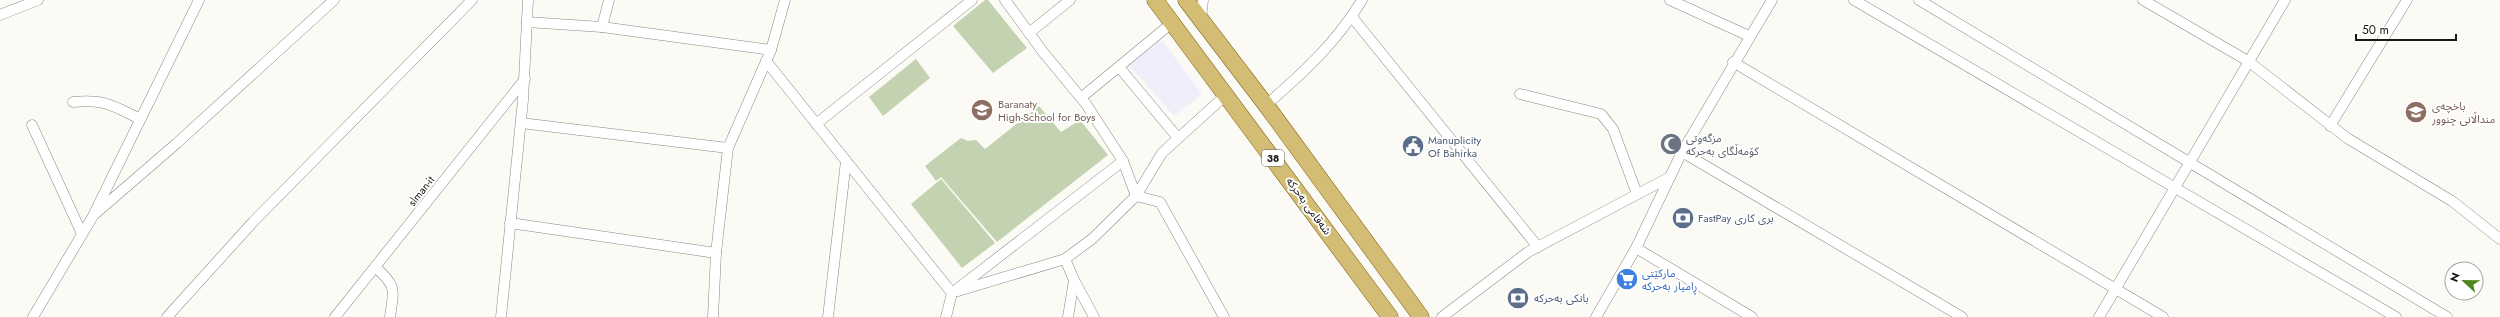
<svg xmlns="http://www.w3.org/2000/svg" width="2500" height="317" font-family="Jost,'Noto Sans Arabic',sans-serif">
<style>
.commercial{fill:#f1eefc}
.green{fill:#c3d2b1}
.lines{fill:none;stroke-linecap:round;stroke-linejoin:round}
.street-casing{stroke:#8a8883;stroke-width:11}
.primary-casing{stroke:#7f6517;stroke-width:17}
.street{stroke:#fff;stroke-width:10}
.primary{stroke:#d3bc74;stroke-width:16}
.labels{text-anchor:middle;dominant-baseline:central;stroke-width:4;stroke-linejoin:round;paint-order:stroke}
.shield{fill:#fff;stroke:#5e5d5c;stroke-width:1}
.shield-label{font-size:10px;font-weight:bold;fill:#191816}
.education-label{font-size:11px;fill:#785e54;stroke:#fff;text-anchor:start}
.worship-label{font-size:11px;fill:#5b616d;stroke:#fff;text-anchor:start}
.service-label{font-size:11px;fill:#4e5e75;stroke:#fff;text-anchor:start}
.street-label{font-size:11px;fill:#191816;stroke:#fff}
.shop-label{font-size:11px;fill:#366cbe;stroke:#fff;text-anchor:start}
</style>
<rect width="100%" height="100%" fill="#fcfaf5"/>
<polygon class="commercial" points="1162,40 1202,94 1174,116 1129,65"/>
<g class="green">
<polygon points="985,0 988,0 1027,48 993,73 953,26"/>
<polygon points="916,59 930,78 883,116 869,97"/>
<polygon points="1039,106 1061,132 1080,120 1108,155 997,242 941,177 936,181 925,166 961,138 968,141 976,140 985,149"/>
<polygon points="941,179 995,243 962,268 911,204"/>
</g>
<g class="lines">
<g class="street-casing">
<g id="street">
<polyline points="1005,0 1043,52 1086,104 1123,161 1136,196 1160,202 1224,317"/>
<polyline points="1670,0 1749,36"/>
<polyline points="1854,0 2396,317"/>
<polyline points="1919,0 2447,317"/>
<polyline points="2143,0 2248,61 2347,138 2452,201 2500,239"/>
<polyline points="0,15 38,0"/>
<polyline points="1352,17 1538,247"/>
<polyline points="1201,19 1203,0"/>
<polyline points="527,22 602,27 771,50"/>
<polyline points="602,27 609,0"/>
<polyline points="1029,33 1070,0"/>
<polyline points="766,61 952,293"/>
<polyline points="1733,62 2163,317"/>
<polyline points="1119,67 1178,138"/>
<polyline points="1520,94 1601,114 1613,129 1637,194"/>
<polyline points="1082,97 1173,22"/>
<path d="M73 102C104 99 112 105 140 119"/>
<path d="M1266 105C1303 73 1337 42 1362 0"/>
<polyline points="521,123 728,148"/>
<polyline points="816,124 972,0"/>
<polyline points="32,125 82,234"/>
<polyline points="2330,126 2407,0"/>
<polyline points="1682,152 1962,317"/>
<polyline points="96,213 177,143 334,0"/>
<polyline points="510,223 716,253"/>
<polyline points="1636,248 1752,317"/>
<path d="M375 267C397 286 394 289 390 317"/>
<polyline points="1074,280 1094,317"/>
<polyline points="958,291 1065,259"/>
<polyline points="33,317 93,216 199,0"/>
<polyline points="167,317 253,222 472,0"/>
<polyline points="335,317 525,79"/>
<polyline points="501,317 523,100 528,0"/>
<polyline points="713,317 716,253 728,148 771,50 785,0"/>
<polyline points="828,317 846,161"/>
<polyline points="946,317 952,293 1123,161"/>
<polyline points="1068,317 1074,280 1065,259 1092,239 1136,196 1162,153 1227,94"/>
<polyline points="1442,317 1528,252 1670,177"/>
<polyline points="1596,317 1636,248 1682,152 1772,0"/>
<polyline points="2099,317 2285,0"/>
</g>
</g>
<g class="primary-casing">
<g id="primary">
<polyline points="1155,0 1390,317"/>
<polyline points="1186,0 1266,105 1421,317"/>
</g>
</g>
<use href="#street" class="street"/>
<use href="#primary" class="primary"/>
</g>
<defs>
<g id="school-disc" transform="scale(1.15)"><circle r="9.5" fill="#8d6e63" stroke="#fff"/><path d="M0-5L7-2L0 1L-7-2ZM-4 1L0 2.5L4 1V4Q0 6-4 4Z" fill="#fff"/></g>
<g id="mosque-disc" transform="scale(1.15)"><circle r="9.5" fill="#6b7280" stroke="#fff"/><path d="M3.5-4.9A6 6 0 1 0 3.5 4.9A5 5 0 1 1 3.5-4.9Z" fill="#fff"/></g>
<g id="civic-disc" transform="scale(1.15)"><circle r="9.5" fill="#5c6f8a" stroke="#fff"/><path d="M-.6-6.5H3V-4.5H.6V-3L4-1V1h2V6H-6V1h2V-1L-.6-3ZM-1.2 2.5V6h2.4V2.5Z" fill="#fff"/></g>
<g id="bank-disc" transform="scale(1.15)"><circle r="9.5" fill="#5c6f8a" stroke="#fff"/><path d="M-6-4H6V4H-6ZM0-2.3a2.3 2.3 0 1 0 0 4.6a2.3 2.3 0 1 0 0-4.6Z" fill="#fff"/></g>
<g id="supermarket-disc" transform="scale(1.15)"><circle r="9.5" fill="#3f7fe0" stroke="#fff"/><path d="M-6-5.5h2.5l.6 2H6L4.5 2H-2.5L-4.4-4H-6ZM-1.5 3.2a1.3 1.3 0 1 0 .1 0ZM3 3.2a1.3 1.3 0 1 0 .1 0Z" fill="#fff"/></g>
</defs>
<g fill-rule="evenodd">
<use href="#school-disc" x="982" y="110"/>
<use href="#school-disc" x="2416" y="112"/>
<use href="#mosque-disc" x="1671" y="144"/>
<use href="#civic-disc" x="1413" y="146"/>
<use href="#bank-disc" x="1683" y="218"/>
<use href="#supermarket-disc" x="1627" y="279"/>
<use href="#bank-disc" x="1518" y="298"/>
</g>
<g class="labels">
<rect class="shield" x="1262" y="150" width="22" height="16" rx="3"/>
<g class="shield-label">
<text x="1273" y="158">38</text>
</g>
<g class="education-label">
<text x="998" y="104">Baranaty<tspan x="998" dy="13">High-School for Boys</tspan></text>
<text x="2432" y="106">باخچەی<tspan x="2432" dy="13">منداڵانی چنوور</tspan></text>
</g>
<g class="worship-label">
<text x="1686" y="138">مزگەوتی<tspan x="1686" dy="13">کۆمەڵگای بەحرکە</tspan></text>
</g>
<g class="service-label">
<text x="1428" y="140">Manuplicity<tspan x="1428" dy="13">Of Bahirka</tspan></text>
<text x="1698" y="218">FastPay بری كاری</text>
<text x="1534" y="298">بانکی بەحرکە</text>
</g>
<g class="street-label">
<text transform="translate(421 191) rotate(-52)">slman-it</text>
<text transform="translate(1309 206) rotate(54)">شەقامی بەحرکە</text>
</g>
<g class="shop-label">
<text x="1642" y="273">مارکێتی<tspan x="1642" dy="13">ڕامیار بەحرکە</tspan></text>
</g>
</g>
<g transform="translate(2464 281) rotate(292)"><circle r="19" fill="#ffffff" stroke="#a3a3a2"/>
<path d="M0-3L7 15L0 10L-7 15Z" fill="#50861e"/>
<text y="-6" font-size="11" font-weight="bold" text-anchor="middle" fill="#191816">N</text>
</g>
<path d="M2356 34v6h100v-6" fill="none" stroke="#191816" stroke-width="2"/>
<text x="2362" y="34" font-size="12" fill="#191816" stroke="#ffffff" stroke-width="3" paint-order="stroke">50 m</text>
</svg>
